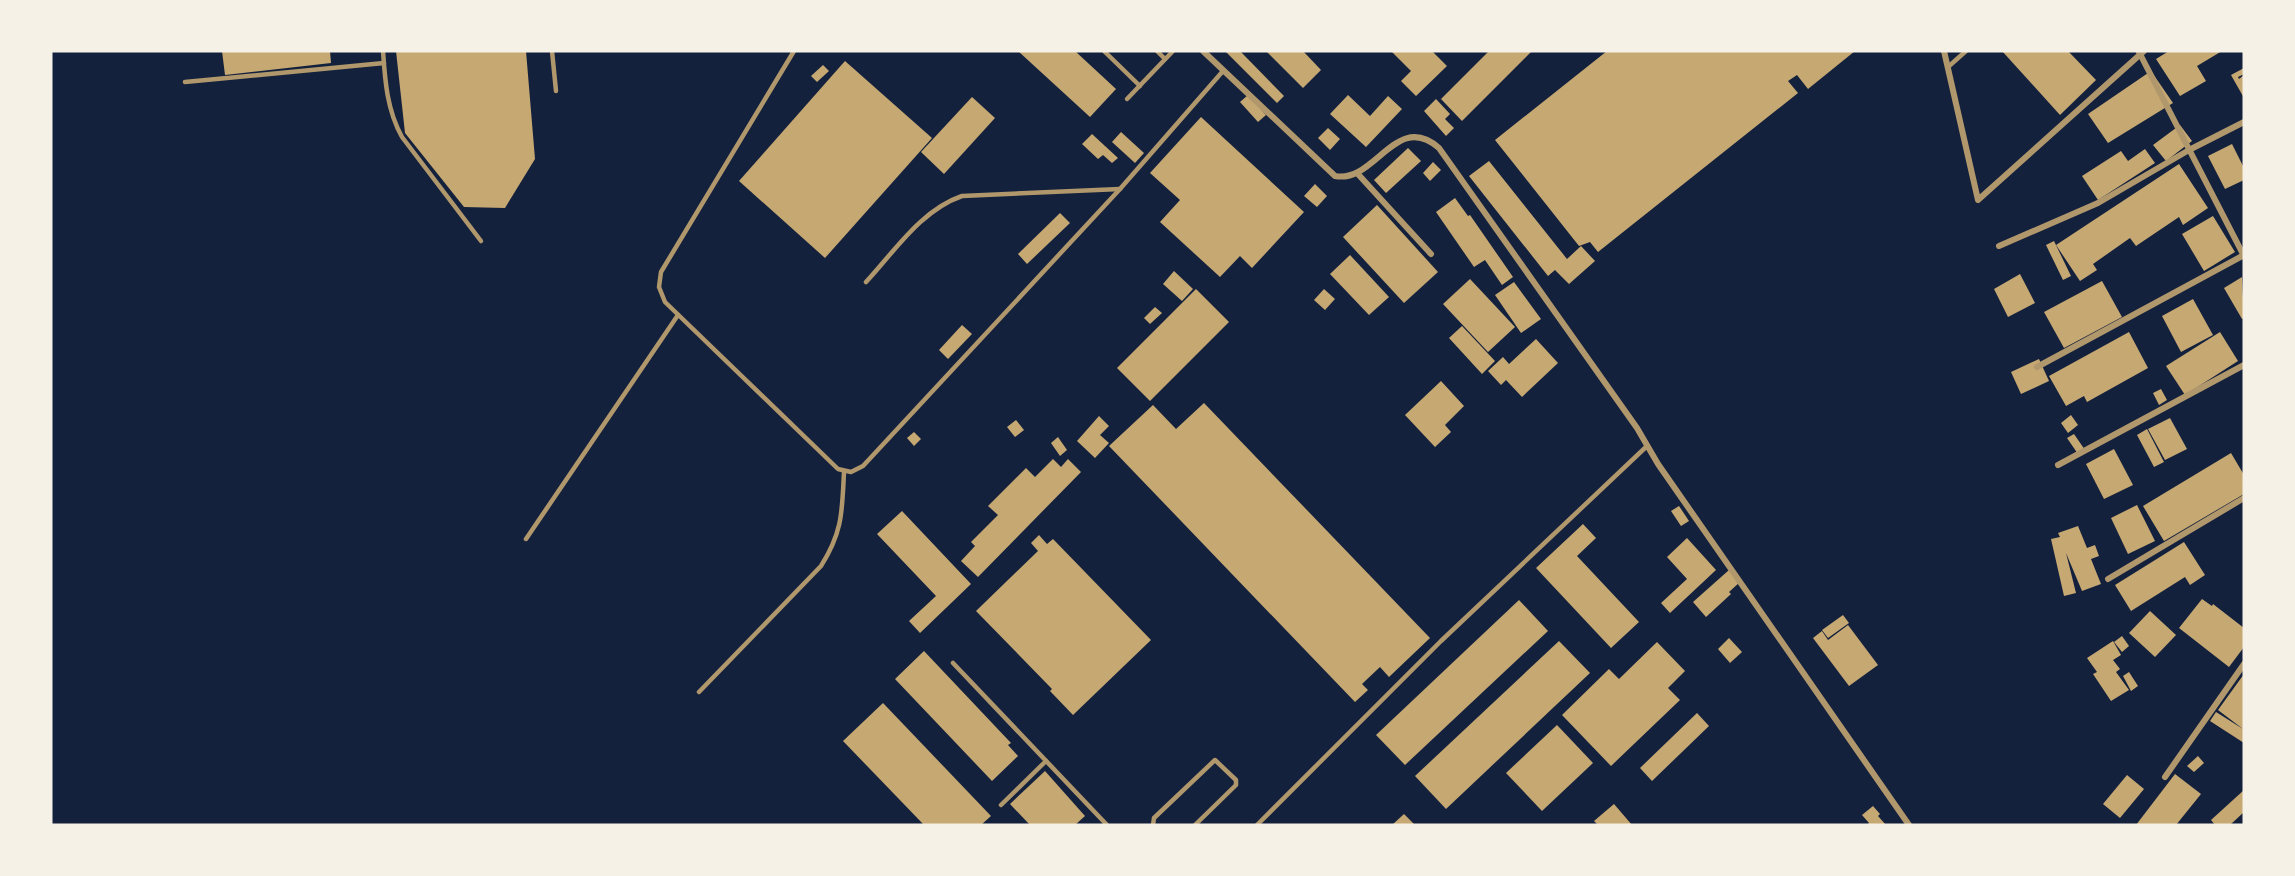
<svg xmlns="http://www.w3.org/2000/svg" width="2295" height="876" font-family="Signika,sans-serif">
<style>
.building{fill:#c6a872}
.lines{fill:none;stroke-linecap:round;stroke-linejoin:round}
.service{stroke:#b1986c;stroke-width:4.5}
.minor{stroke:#b1986c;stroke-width:6}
</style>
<rect width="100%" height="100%" fill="#14213d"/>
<g class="building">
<polygon points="222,51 330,51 331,63 225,75"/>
<polygon points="396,51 526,51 535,159 505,208 464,207 405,133"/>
<polygon points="1018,51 1075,51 1116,89 1090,117"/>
<polygon points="1225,51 1240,51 1284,96 1277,103"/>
<polygon points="1266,51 1303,51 1321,70 1303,88"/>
<polygon points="1391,51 1432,51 1447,66 1416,96 1401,81 1411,71"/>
<polygon points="1489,51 1532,51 1462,121 1441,99"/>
<polygon points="1607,51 1855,51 1808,89 1797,75 1788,81 1798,93 1598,252 1590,242 1579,246 1495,140"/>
<polygon points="2002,51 2068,51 2096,80 2060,115"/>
<polygon points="2169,51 2222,51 2197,66 2206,81 2180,96 2156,59"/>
<polygon points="845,61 932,138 825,258 739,181"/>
<polygon points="823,65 829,71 817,82 811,76"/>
<polygon points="2244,68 2244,74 2238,77 2239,79 2244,75 2244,98 2231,75"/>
<polygon points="2151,71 2173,103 2108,143 2088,114"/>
<polygon points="1248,95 1266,115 1258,122 1240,102"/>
<polygon points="1348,95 1370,116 1388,96 1402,109 1366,147 1330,114"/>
<polygon points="972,97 995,118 944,174 921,152"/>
<polygon points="1436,99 1450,114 1445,119 1454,128 1446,136 1424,111"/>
<polygon points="1201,117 1304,212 1252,268 1240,256 1220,277 1160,222 1180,200 1150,173"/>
<polygon points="2180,125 2192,141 2166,161 2153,145"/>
<polygon points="1328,128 1340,139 1330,150 1318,138"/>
<polygon points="1121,132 1144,153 1135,163 1112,142"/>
<polygon points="1092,134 1118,158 1112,163 1103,155 1098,159 1082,144"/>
<polygon points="2232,144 2244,168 2244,180 2225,189 2208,156"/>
<polygon points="1408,148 1421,161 1386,193 1374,180"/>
<polygon points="2145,149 2155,163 2098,200 2082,176 2121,151 2128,161"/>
<polygon points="1489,161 1567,259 1581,246 1595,261 1569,284 1555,270 1548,276 1469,176"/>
<polygon points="1433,162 1441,170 1430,181 1423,173"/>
<polygon points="2179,164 2208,208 2183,225 2179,217 2136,246 2130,238 2093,264 2097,270 2080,281 2056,245"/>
<polygon points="1315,184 1327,196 1317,207 1304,196"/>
<polygon points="1455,198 1468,216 1470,215 1513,277 1502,285 1485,260 1474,267 1436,212"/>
<polygon points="1377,205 1438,272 1404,303 1343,237"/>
<polygon points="1060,213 1070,223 1027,264 1018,254"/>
<polygon points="2213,216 2235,252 2204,271 2182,234"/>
<polygon points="2054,241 2071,276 2063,280 2046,245"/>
<polygon points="1350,255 1389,297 1369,315 1330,274"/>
<polygon points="1174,271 1193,289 1182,301 1163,284"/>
<polygon points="2020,274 2035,303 2008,317 1994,289"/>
<polygon points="2242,277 2244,318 2242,319 2224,288"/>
<polygon points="1470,279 1515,327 1488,352 1443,304"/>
<polygon points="2102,281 2122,317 2064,348 2044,312"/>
<polygon points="1514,282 1541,319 1521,333 1495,295"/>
<polygon points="1196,289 1229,322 1150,401 1117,368"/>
<polygon points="1324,289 1335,299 1325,310 1314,300"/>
<polygon points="2193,299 2213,335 2181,352 2162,316"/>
<polygon points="1155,307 1162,313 1150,324 1144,318"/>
<polygon points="962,325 972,334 948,359 939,350"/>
<polygon points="1462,326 1495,361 1482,374 1449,338"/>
<polygon points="2129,332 2148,368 2087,402 2084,396 2066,406 2049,376"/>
<polygon points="2220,332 2238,361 2185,395 2166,366"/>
<polygon points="1536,339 1558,363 1522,397 1506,380 1501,385 1488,371 1503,357 1509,364"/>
<polygon points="2039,359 2049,381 2021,394 2011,372"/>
<polygon points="1441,381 1464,406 1445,425 1451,432 1435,447 1405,415"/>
<polygon points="2161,389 2167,400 2159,405 2153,393"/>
<polygon points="1204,403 1430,638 1389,677 1380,667 1362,684 1368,690 1355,702 1109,446 1153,405 1176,429"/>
<polygon points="2071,415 2078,425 2068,433 2061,423"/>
<polygon points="1099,416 1109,426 1100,435 1109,443 1095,458 1077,441"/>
<polygon points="2170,418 2187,449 2165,460 2148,429"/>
<polygon points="1016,420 1024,430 1015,437 1007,427"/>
<polygon points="2147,429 2164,462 2154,467 2137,435"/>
<polygon points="914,432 921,439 914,446 907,438"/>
<polygon points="2074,434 2085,450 2078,454 2067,438"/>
<polygon points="1058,437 1067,450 1060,456 1051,443"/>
<polygon points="2114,449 2133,485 2104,499 2086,464"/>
<polygon points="2231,453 2244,475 2244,494 2164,541 2143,506"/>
<polygon points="1053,459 1061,467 1068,459 1081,472 978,577 961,561 975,546 971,542 998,515 988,506 1026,468 1035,477"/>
<polygon points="2137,505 2155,541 2128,554 2111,518"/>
<polygon points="1679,506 1689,521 1681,526 1671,511"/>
<polygon points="902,511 971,584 920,633 909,621 936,596 877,534"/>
<polygon points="1583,524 1596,538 1577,556 1639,622 1611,648 1536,568"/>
<polygon points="2078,526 2087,548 2095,545 2099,556 2091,559 2101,584 2082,591 2066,553 2076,593 2064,596 2051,539 2060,537 2058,533"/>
<polygon points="1039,535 1047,544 1053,539 1151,640 1073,715 1050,691 1052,689 976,611 1038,551 1031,543"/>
<polygon points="1687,538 1716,570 1670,613 1661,603 1687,579 1667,557"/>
<polygon points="2184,542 2205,575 2190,585 2185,577 2131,611 2115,585"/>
<polygon points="1729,570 1740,582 1729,592 1731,594 1706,617 1693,602"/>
<polygon points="2202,599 2212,606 2213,604 2244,628 2244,647 2229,667 2179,628"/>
<polygon points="1519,600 1548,631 1405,765 1376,735"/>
<polygon points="2150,611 2176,635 2155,657 2129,633"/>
<polygon points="1843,615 1849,623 1828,638 1822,630"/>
<polygon points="1848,625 1878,665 1849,686 1813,638 1822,631 1828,640"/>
<polygon points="2122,636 2129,646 2122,652 2114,642"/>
<polygon points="1729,638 1742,652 1730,663 1718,649"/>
<polygon points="1559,641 1590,673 1446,809 1415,776"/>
<polygon points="2113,641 2121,655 2113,660 2120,669 2116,672 2129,690 2111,701 2093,674 2097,672 2087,658"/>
<polygon points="1657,642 1685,671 1668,688 1680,700 1611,766 1562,715 1609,669 1619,679"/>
<polygon points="924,651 1011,743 1008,745 1018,756 992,781 895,679"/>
<polygon points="2129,672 2138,686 2131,691 2123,676"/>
<polygon points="2244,674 2244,743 2210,721 2216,712 2243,729 2218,710"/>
<polygon points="883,703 991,816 981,825 924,825 843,741"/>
<polygon points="1697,713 1709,726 1652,781 1640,768"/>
<polygon points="1557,725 1593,763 1542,811 1506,773"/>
<polygon points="2198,756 2204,763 2194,772 2187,766"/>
<polygon points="1045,771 1085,816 1075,825 1030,825 1010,804"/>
<polygon points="2175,774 2201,794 2176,825 2136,825"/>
<polygon points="2127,775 2144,789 2120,818 2103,804"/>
<polygon points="2244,790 2244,812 2230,825 2215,825 2211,820"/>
<polygon points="1614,804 1632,825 1598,825 1594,821"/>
<polygon points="1873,806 1880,814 1878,816 1886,825 1867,825 1869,823 1862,815"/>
<polygon points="1404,814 1415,825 1392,825"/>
</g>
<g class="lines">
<g class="service">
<path d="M383 51C385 81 387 110 402 137L481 241"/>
<polyline points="552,51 556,91"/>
<polyline points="794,51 661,272 659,287 665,302 838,469 851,472 863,466 1120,189 1223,71"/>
<polyline points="1104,51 1140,86"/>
<polyline points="1157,51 1165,59"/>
<polyline points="1948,67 1966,51"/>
<polyline points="185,82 384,63"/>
<polyline points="1127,99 1173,51"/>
<path d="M866 282C894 252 921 210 962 196L1120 189"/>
<polyline points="526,539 678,315"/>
<polyline points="953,663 1107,825"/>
<path d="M699 692 821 566C843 531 842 511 844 472"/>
<polyline points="1001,805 1046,761"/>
<polyline points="1153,825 1154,818 1215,760 1236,780 1236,785 1195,825"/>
<polyline points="1257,825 1441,641 1647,446"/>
</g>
<g class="minor">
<path d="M1203 51 1335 176C1375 184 1396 110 1439 148L1637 428 1658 464 1909 825"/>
<polyline points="1944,51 1978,200 2144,51"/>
<polyline points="2139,52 2244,256"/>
<polyline points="1357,173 1431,254"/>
<polyline points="1999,246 2098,203 2189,150 2244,122"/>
<polyline points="2037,367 2244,255"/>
<polyline points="2058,465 2244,365"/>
<polyline points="2108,579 2244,498"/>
<polyline points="2165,777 2244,664"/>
</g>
</g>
<rect width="2295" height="876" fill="none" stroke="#f6f1e7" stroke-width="105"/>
</svg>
